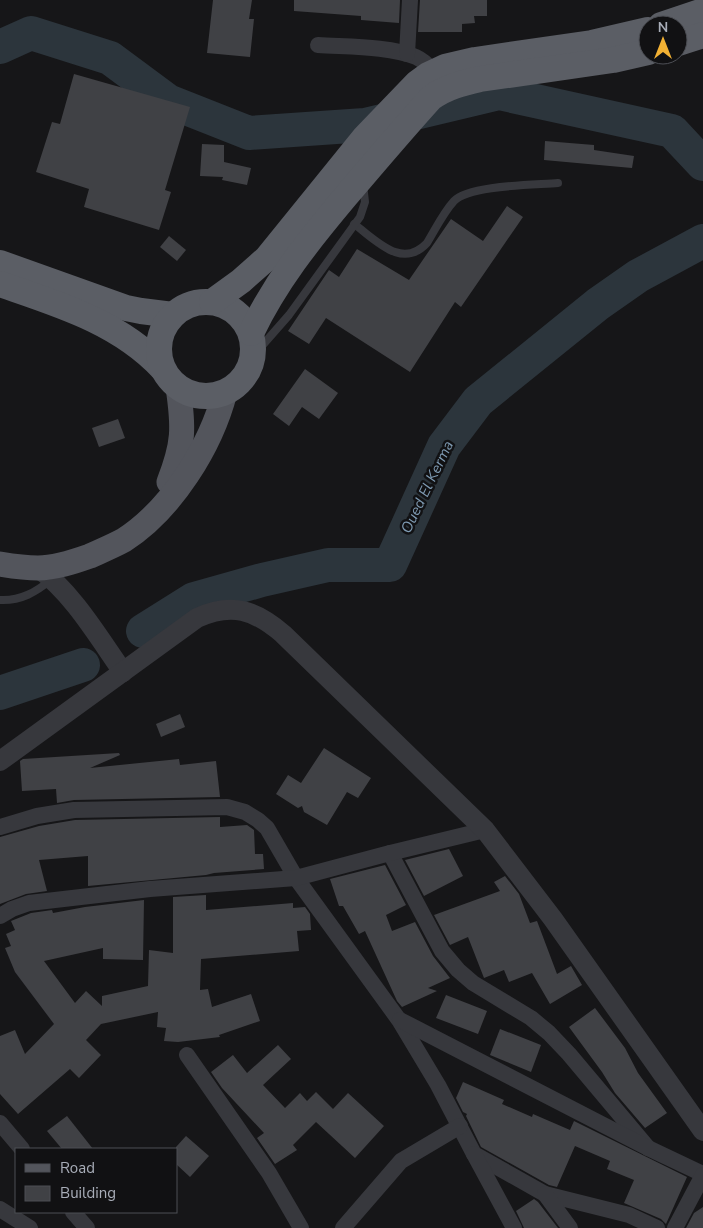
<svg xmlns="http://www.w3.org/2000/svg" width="703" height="1228" font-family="'Nunito Sans',sans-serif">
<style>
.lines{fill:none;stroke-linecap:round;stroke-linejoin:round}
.river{stroke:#2c353c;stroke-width:34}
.building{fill:#404145}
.service{stroke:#37383d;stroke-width:8}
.minor{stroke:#37383d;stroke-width:16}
.tertiary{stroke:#37383d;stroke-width:20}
.primary{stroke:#53555c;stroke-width:25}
.trunk{stroke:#5b5e65;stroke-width:26}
.labels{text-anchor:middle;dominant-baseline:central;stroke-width:5;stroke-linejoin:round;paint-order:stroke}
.water-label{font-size:15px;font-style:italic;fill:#7f9bb3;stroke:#111113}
</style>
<rect width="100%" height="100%" fill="#161618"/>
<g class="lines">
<g class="river">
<polyline points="0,47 31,33 110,58 168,101 249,133 365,125 499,93 672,131 703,164"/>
<polyline points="143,631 194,599 262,580 328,565 390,565 444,446 478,401 598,304 638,276 703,241"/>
<polyline points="0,693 83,665"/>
</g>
</g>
<g class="building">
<polygon points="213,0 252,0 249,19 254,19 250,57 207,53"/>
<polygon points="294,0 400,0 399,23 361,20 361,16 294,11"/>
<polygon points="420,0 487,0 487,16 474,16 475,23 462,24 462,32 418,32"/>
<polygon points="74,74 190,107 165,190 171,192 159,230 84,207 89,189 36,172 52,122 60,124"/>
<polygon points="545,141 594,145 594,150 634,156 632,168 544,160"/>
<polygon points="202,144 224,145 224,162 251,168 247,185 222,180 223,177 200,176"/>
<polygon points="507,206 523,217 461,307 455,302 410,372 326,318 309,344 288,331 329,270 339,277 357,249 409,280 451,219 483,241"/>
<polygon points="169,236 186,250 177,261 160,247"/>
<polygon points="305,369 338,393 319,419 302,407 289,426 273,414"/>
<polygon points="118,419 125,438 99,447 92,428"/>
<polygon points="180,714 185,727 161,737 156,724"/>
<polygon points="324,748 371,778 358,798 347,792 327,825 304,812 302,806 298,808 276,794 288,775 301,783"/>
<polygon points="119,753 120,755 90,768 179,759 180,765 216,761 220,797 74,800 57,803 56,789 22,791 20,761 23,759"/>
<polygon points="220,817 220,827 247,825 254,830 255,854 263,854 264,869 214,873 206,875 88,886 88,856 39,860 47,891 26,894 0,904 0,837 39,826 75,820"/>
<polygon points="449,849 463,876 424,896 405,860"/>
<polygon points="385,865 406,905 386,915 392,931 415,922 433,956 450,978 428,988 437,991 402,1007 397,1001 365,931 359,934 343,906 339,906 330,879"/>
<polygon points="505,876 519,894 530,923 537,921 557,974 571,966 582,985 550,1004 532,973 509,982 504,970 484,978 468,937 450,945 434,915 500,891 494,882"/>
<polygon points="206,895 206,910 293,903 293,908 305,907 310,914 311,930 297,931 299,951 201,959 200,990 208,989 212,1007 251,994 260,1021 219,1035 220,1037 178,1042 164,1041 166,1028 157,1027 158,1012 101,1024 86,1040 101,1055 79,1078 70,1069 18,1114 0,1094 0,1036 15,1030 25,1054 54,1024 15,972 5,948 11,946 6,934 15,930 11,921 31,913 52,910 53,913 85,907 144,900 143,960 103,959 103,948 44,961 75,1003 86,991 102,1006 102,996 148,986 149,950 173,953 173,897"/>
<polygon points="446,995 487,1011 478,1034 436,1018"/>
<polygon points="595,1008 625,1048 638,1073 667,1113 645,1128 615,1093 602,1072 569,1027"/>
<polygon points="500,1029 541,1045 531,1072 490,1055"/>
<polygon points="278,1045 291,1059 263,1085 285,1108 300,1093 307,1101 316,1092 333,1109 348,1093 384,1126 355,1158 316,1122 293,1145 297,1150 275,1164 257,1138 264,1133 222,1088 211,1072 233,1055 247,1073"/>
<polygon points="463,1082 504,1100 502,1104 532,1117 533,1114 570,1130 574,1121 687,1177 666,1224 661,1219 624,1203 634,1180 607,1169 610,1161 575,1146 557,1187 549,1185 481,1147 466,1116 467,1114 463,1112 456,1098"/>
<polygon points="67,1116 93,1149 62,1149 47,1131"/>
<polygon points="186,1136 209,1156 190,1177 176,1164 176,1147"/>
<polygon points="534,1199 538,1202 558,1228 524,1228 516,1211"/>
<polygon points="703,1207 703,1228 686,1228 694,1213"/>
</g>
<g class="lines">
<g class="service">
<path d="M354 224C376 240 402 270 427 243 435 230 443 213 454 201 469 185 535 185 558 183"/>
<polyline points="253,356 289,315 360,217 365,202 363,184"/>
<path d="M0 600C21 601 36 592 52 579"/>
</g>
<g class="minor">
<path d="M318 45C346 47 390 46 416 57 423 60 429 66 434 72"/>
<polyline points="407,54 410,0"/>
<polyline points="0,827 37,816 74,810 227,807 245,812 258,820 267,828 296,878 399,1020 438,1085 474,1154 545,1194 629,1215 657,1228"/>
<polyline points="390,853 442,951 458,970 473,983 531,1018 549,1033 569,1054 648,1148"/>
<polyline points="0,916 12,909 29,903 150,889 296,878 390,853 485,830"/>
<polyline points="400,1020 648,1148 703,1174"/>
<polyline points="187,1055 269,1173 301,1228"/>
<polyline points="0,1123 22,1149"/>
<polyline points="474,1154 514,1228"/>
<polyline points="545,1194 570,1228"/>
<polyline points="0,1209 30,1228"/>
<polyline points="73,1212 87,1228"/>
<polyline points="343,1228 401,1161 460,1126"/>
<polyline points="675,1228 703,1175"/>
</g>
<g class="tertiary">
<path d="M38 568C72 592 99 638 123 672"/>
<path d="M0 761 197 618C232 602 255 610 283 634L485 830 553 919 703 1131"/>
</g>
<g class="primary">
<path d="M169 482C184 444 184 428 178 387"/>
<path d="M0 564C12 566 25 568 38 568 55 568 73 562 90 556 101 551 113 546 124 540 172 509 211 446 225 392"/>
</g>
<g class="trunk">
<polyline points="661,25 703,11"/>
<polyline points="678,43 703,35"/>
<polyline points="0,263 126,308 141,311 173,315"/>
<path d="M0 284C58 304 119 322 162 368"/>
<circle cx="206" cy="349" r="47"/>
<polyline points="212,302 241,281 267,258 365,137 417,83 428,75 445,67 475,60 592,43 648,30"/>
<path d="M251 333C276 281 309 240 346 196 374 163 402 130 431 98 446 87 462 83 480 79L613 60 648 52"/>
</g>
</g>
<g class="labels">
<g class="water-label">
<text transform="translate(427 487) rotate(-64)">Oued El Kerma</text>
</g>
</g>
<rect x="15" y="1148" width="162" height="65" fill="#111113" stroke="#4d4f55"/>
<rect x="25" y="1164" width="25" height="8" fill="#53555c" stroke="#4d4f55"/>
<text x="60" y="1173" font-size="15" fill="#a8adb8">Road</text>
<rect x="25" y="1186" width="25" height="15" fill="#404145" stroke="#4d4f55"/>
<text x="60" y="1198" font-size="15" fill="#a8adb8">Building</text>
<g transform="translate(663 40)"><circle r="24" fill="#111113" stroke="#4d4f55"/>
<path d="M0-4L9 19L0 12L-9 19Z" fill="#f2b134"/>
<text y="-8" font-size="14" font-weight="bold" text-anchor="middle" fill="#a8adb8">N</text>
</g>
</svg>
